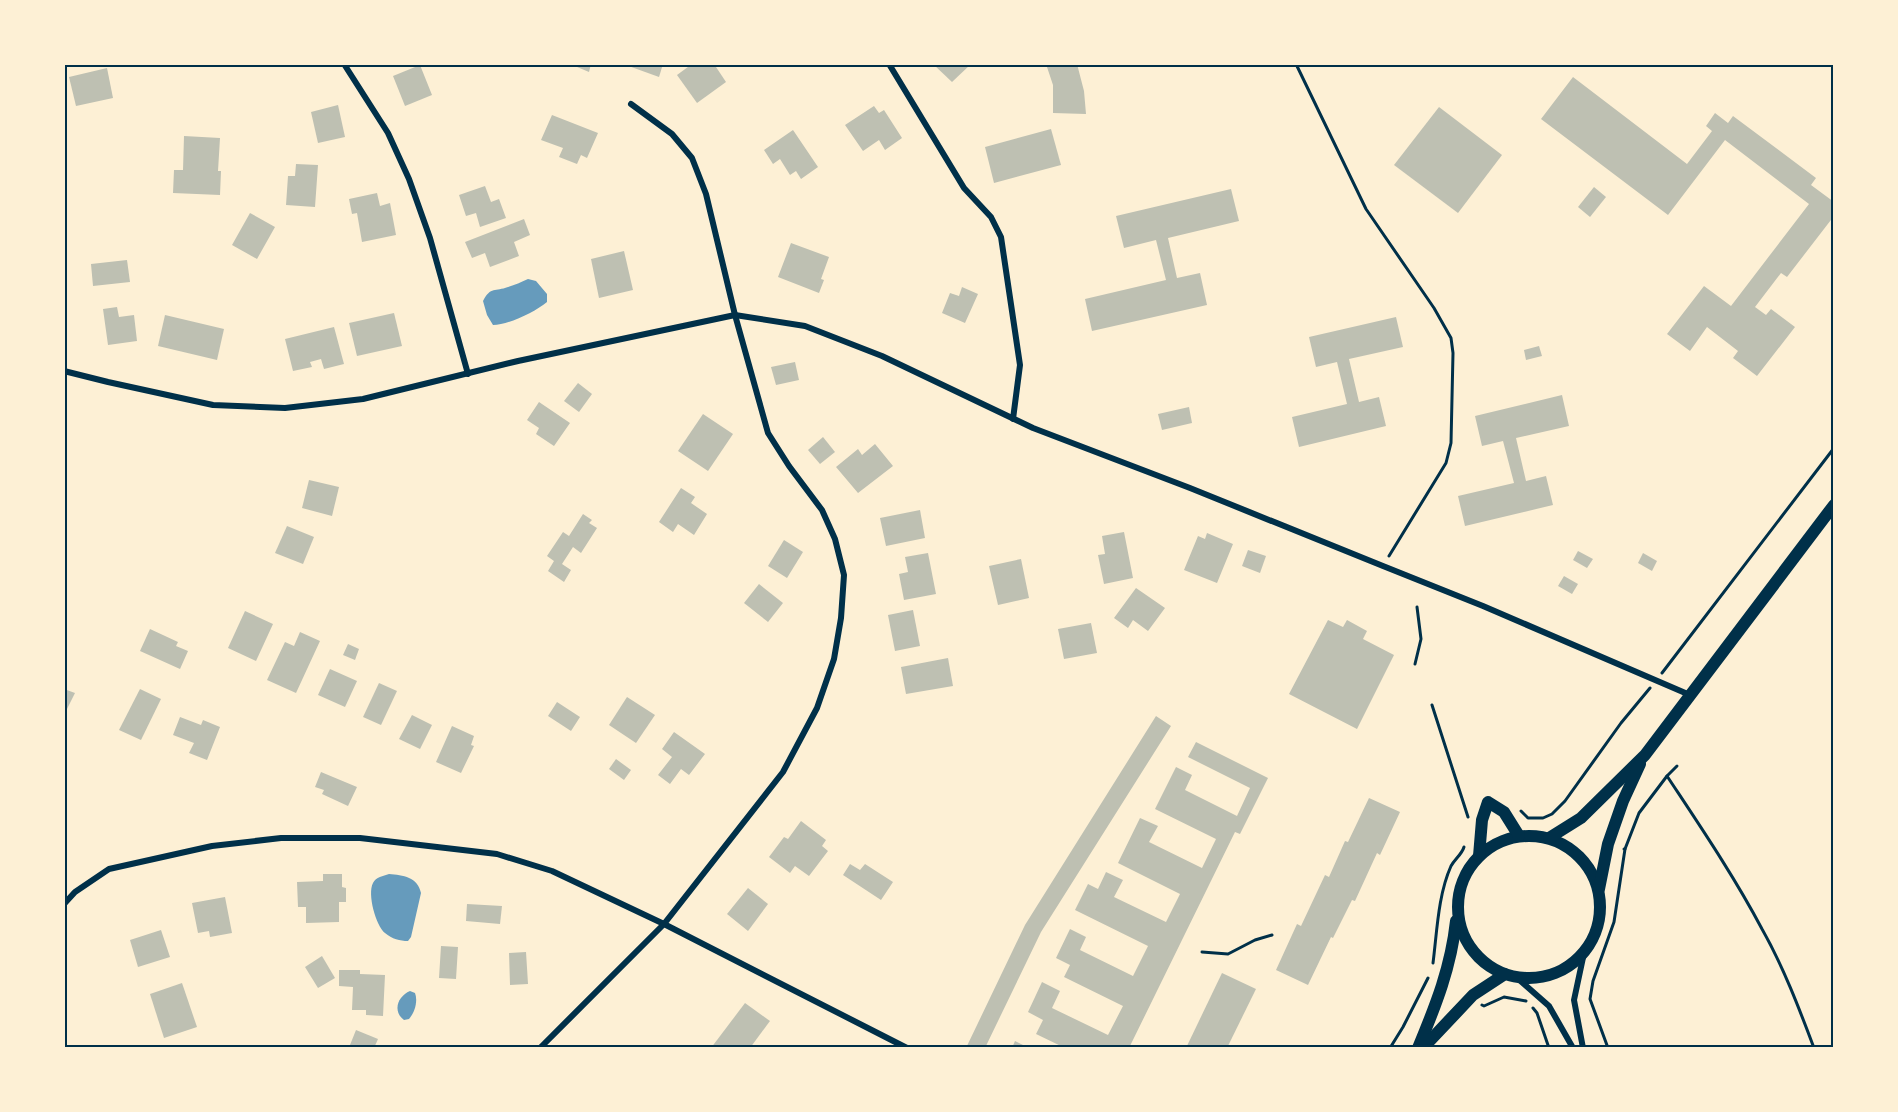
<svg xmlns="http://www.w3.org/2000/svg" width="1898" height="1112" font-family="Raleway,sans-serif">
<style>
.water{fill:#669bbc}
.building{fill:#bec0b2}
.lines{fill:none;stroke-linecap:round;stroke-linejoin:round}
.path{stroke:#003049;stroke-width:3}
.minor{stroke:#003049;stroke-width:6}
.secondary{stroke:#003049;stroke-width:12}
.neatline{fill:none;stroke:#003049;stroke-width:2}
</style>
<rect width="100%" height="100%" fill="#fdf0d5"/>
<g class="water">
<path d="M528 279 536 281 547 294V302C535 312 508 325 493 325L487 315 483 301C491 286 495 292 508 287 515 285 521 282 528 279Z"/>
<path d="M389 874C403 875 418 877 421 893L411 937 408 941C400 941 392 939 385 933 376 926 367 894 373 883 376 877 383 876 389 874Z"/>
<path d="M410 991 415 993C418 1001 415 1012 409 1019L404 1020C392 1011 398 996 410 991Z"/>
</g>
<g class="building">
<polygon points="570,64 591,64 589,72"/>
<polygon points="623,64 663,64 659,77"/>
<polygon points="692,64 714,64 726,82 697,103 677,75"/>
<polygon points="933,64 971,64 952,82"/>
<polygon points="1046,64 1077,64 1084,91 1086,114 1053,113 1053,85"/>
<polygon points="420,65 432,95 405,106 393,76"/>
<polygon points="107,68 113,98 76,106 69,77"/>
<polygon points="1573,77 1687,164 1712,131 1706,126 1715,113 1728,123 1733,116 1816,178 1811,185 1834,202 1834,216 1787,277 1781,273 1755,307 1766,315 1771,309 1795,327 1757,376 1733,358 1738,351 1707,327 1690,351 1667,334 1704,286 1731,306 1809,204 1725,140 1668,215 1541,119"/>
<polygon points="338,105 345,137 318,143 311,112"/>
<polygon points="874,106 879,113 884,110 902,138 885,150 879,140 863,151 845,125"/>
<polygon points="1439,107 1502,155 1458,213 1394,165"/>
<polygon points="552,115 598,133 587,158 581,155 577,164 559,157 563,148 541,140"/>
<polygon points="1051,129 1061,165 994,183 985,147"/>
<polygon points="793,130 818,167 801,179 796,171 790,175 780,159 773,164 764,150"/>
<polygon points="184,136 220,138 218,171 221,171 220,195 173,193 174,170 183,170"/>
<polygon points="296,164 318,165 315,207 286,205 288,176 295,176"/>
<polygon points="485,186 491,202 499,199 506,218 480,227 476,213 466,216 459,195"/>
<polygon points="1594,187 1606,197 1590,217 1578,207"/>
<polygon points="1231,189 1239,221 1168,238 1177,278 1200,273 1207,305 1092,331 1085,299 1166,280 1156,240 1124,248 1116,216"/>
<polygon points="377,193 380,206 390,203 396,235 362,242 357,213 352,214 349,199"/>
<polygon points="250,213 275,227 257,259 232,245"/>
<polygon points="524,219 530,235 514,242 519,256 490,267 485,253 472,258 465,242"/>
<polygon points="791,243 829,257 821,279 824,280 819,293 778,277"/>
<polygon points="624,251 633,290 599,298 591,259"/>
<polygon points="127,260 130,282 93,286 91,264"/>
<polygon points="962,287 978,294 965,323 942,313 950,293 959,296"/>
<polygon points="117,307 119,317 134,315 137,341 108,345 103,309"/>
<polygon points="394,313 402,346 357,356 349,323"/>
<polygon points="165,315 224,329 217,360 158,346"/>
<polygon points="1396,317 1403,347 1349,359 1359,402 1379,397 1386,426 1299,447 1292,417 1347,404 1337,362 1316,367 1309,337"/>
<polygon points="334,327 344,364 324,369 321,359 310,362 312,367 293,371 285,339"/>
<polygon points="1539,346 1542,356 1526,360 1524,350"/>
<polygon points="795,362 799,380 776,385 771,367"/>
<polygon points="578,383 592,394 579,412 564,401"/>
<polygon points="1562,395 1569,426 1516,438 1526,481 1546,476 1553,505 1465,526 1458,496 1514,483 1503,441 1482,446 1475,416"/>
<polygon points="539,402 570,423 554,446 536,434 539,428 527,420"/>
<polygon points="1189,407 1192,423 1162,430 1158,414"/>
<polygon points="703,414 733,434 708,471 678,451"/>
<polygon points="823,437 835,452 820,464 808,450"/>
<polygon points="875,444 893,466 858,493 836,467 858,449 862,455"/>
<polygon points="309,480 339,487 332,516 302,508"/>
<polygon points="681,488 695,497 691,503 707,514 694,535 678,524 673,532 659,522"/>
<polygon points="920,510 925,538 886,546 880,518"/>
<polygon points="583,514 592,520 589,523 597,528 581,553 573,547 562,564 571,570 564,582 548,571 554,561 547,556 563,532 569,536"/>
<polygon points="287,526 314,537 303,564 275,553"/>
<polygon points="1124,532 1133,578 1104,584 1098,555 1105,554 1102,536"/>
<polygon points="1207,533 1233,544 1217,583 1184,570 1198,536 1205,539"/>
<polygon points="784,540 803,552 787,578 768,566"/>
<polygon points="1248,550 1266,556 1260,573 1242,566"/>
<polygon points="1578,551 1593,559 1587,568 1573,560"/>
<polygon points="928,553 936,594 904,600 899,574 908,572 905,557"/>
<polygon points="1643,553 1657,561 1652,571 1638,563"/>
<polygon points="1021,559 1029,598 998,605 989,566"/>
<polygon points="1564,576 1578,584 1572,594 1558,586"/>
<polygon points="759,584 783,603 768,622 744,603"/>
<polygon points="1136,588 1165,608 1148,631 1133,620 1128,628 1114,618"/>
<polygon points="913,610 920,646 895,651 888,615"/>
<polygon points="245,611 273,624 256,661 228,648"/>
<polygon points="1328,620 1343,627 1347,620 1367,631 1363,639 1394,655 1357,729 1289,694"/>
<polygon points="1091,623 1097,653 1064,659 1058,629"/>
<polygon points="150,629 178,642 176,646 188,651 180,669 140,651"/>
<polygon points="300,632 320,641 296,693 267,680 285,642 294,646"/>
<polygon points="348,644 359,649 355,660 343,655"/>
<polygon points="948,658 953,686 906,694 901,667"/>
<polygon points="330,669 357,681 345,707 318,695"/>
<polygon points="379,683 397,691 381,725 363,717"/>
<polygon points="64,689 75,693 64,715"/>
<polygon points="140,689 161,699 141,740 119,730"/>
<polygon points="627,697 655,715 636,743 609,725"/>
<polygon points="557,702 580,717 571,731 548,716"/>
<polygon points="412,715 432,725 420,749 399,739"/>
<polygon points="1156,716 1171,726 1041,932 985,1048 966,1048 1025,925"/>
<polygon points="180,717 201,725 203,720 220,727 207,760 189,753 194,743 173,735"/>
<polygon points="452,726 474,736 471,745 474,746 461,773 436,762"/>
<polygon points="674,732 705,754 689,775 681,769 670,784 658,775 672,757 662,749"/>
<polygon points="1196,742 1268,778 1240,834 1235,832 1129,1048 1065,1048 1036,1034 1043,1020 1028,1012 1042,982 1060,991 1052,1008 1108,1035 1123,1006 1064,977 1070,965 1056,958 1070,929 1086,937 1080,950 1133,976 1148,946 1075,910 1088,884 1098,889 1106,872 1123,880 1114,897 1166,922 1180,894 1118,863 1140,818 1158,826 1149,842 1202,868 1216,839 1155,809 1176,767 1192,775 1185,790 1237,816 1250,788 1188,757"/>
<polygon points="616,759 631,770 624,780 609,769"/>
<polygon points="321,772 357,787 348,806 322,794 324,790 315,787"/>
<polygon points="1369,798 1400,812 1380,855 1377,853 1355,901 1352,900 1333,938 1331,937 1308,985 1276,970 1297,924 1301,926 1325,875 1329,877 1345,841 1348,842"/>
<polygon points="801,821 826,840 822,846 828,851 809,876 795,866 790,873 769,857 784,837 788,839"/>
<polygon points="850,864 860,870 865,864 893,882 881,900 843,875"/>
<polygon points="323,874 342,874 342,887 346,888 346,902 339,902 339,922 306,923 306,907 298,907 297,882 323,881"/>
<polygon points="748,888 768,904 748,931 727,914"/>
<polygon points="225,897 232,933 210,937 209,931 198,933 192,903"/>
<polygon points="467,904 502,906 500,924 466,921"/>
<polygon points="161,930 170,957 138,967 130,940"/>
<polygon points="441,946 458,947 456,979 439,978"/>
<polygon points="526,952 528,984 510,985 509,953"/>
<polygon points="322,956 335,978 318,988 305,967"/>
<polygon points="339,970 360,970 360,974 385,975 383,1016 366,1015 366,1010 352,1010 353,987 339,986"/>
<polygon points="1222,973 1256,989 1227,1048 1186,1048"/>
<polygon points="182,983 197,1027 164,1038 150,994"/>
<polygon points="745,1003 770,1021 750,1048 711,1048"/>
<polygon points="356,1030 378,1039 374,1048 356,1048 350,1045"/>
<polygon points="1015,1041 1029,1048 1012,1048"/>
</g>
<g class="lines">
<g class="path">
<polyline points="1296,64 1366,209 1434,308 1451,338 1453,353 1451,443 1446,463 1389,556"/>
<polyline points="1415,664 1421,639 1417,607"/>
<polyline points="1662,673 1834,448"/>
<polyline points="1432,705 1468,817"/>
<polyline points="1667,776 1677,766"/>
<polyline points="1521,811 1528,818 1543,818 1552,814 1565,801 1621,723 1650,688"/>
<path d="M1625 849 1639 813 1667 776C1700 826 1734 876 1762 929 1783 966 1799 1008 1814 1048"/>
<polyline points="1202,952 1228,954 1255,940 1272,935"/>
<path d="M1433 963C1437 932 1438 895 1451 866 1455 859 1462 854 1464 847"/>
<polyline points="1482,1005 1484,1006 1504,997 1526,1001"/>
<polyline points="1533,1008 1537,1013 1549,1048"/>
<polyline points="1390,1048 1403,1027 1428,978"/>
<polyline points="1608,1048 1590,999 1593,981 1614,922 1625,849 1624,849"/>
</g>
<g class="minor">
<polyline points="344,64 388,133 409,179 430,238 468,374"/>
<polyline points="889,64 964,188 991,217 1001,237 1020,365 1013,419"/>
<polyline points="64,371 108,382 213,405 285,408 363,399 518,361 735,315 805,326 882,356 1033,428 1190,488 1383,566 1483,606 1690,695"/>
<polyline points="64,904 75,892 109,869 212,846 281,838 360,838 497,854 552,871 664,924 907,1048"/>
<polyline points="1516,977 1549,1006 1573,1048"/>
<polyline points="540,1048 664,924 783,772 817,708 834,659 841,618 844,575 835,539 822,510 789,466 768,433 735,315 706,194 692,158 672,134 631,104"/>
<polyline points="1583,1048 1574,1000 1584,953"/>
</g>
<g class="secondary">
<circle cx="1529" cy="907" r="71"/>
<polyline points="1549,838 1581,818 1645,755 1834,505"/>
<polyline points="1479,856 1482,820 1488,802 1504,812 1519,836"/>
<polyline points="1599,889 1608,844 1623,801 1640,764"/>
<path d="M1418 1048C1436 1005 1451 967 1456 921"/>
<polyline points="1423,1048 1473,995 1505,974"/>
</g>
</g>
<rect width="1898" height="1112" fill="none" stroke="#fdf0d5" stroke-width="132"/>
<rect x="66" y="66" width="1766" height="980" class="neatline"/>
</svg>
